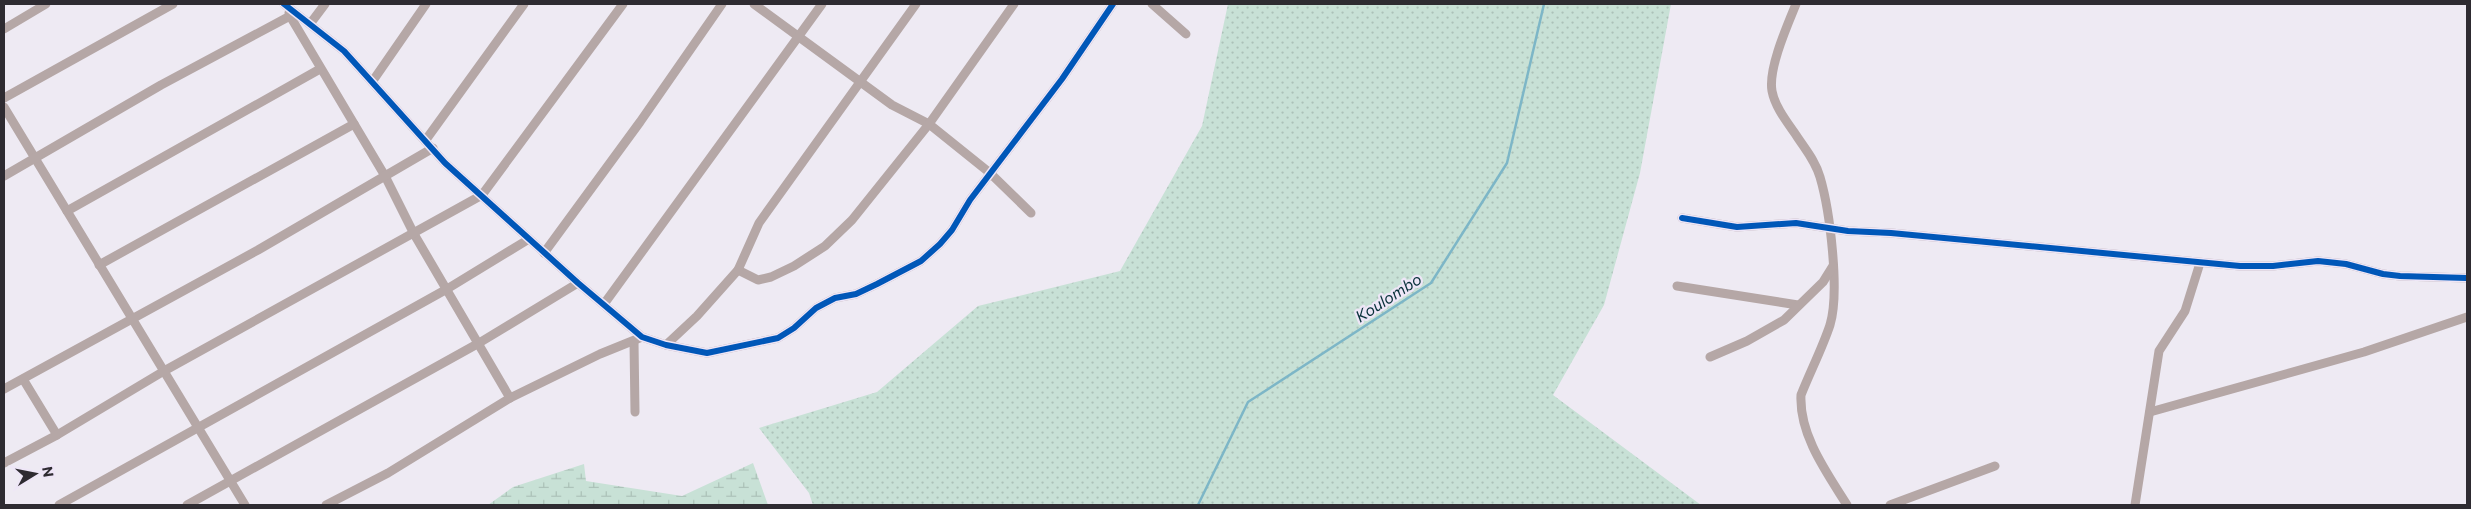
<svg xmlns="http://www.w3.org/2000/svg" width="2471" height="509" font-family="Commissioner,sans-serif">
<style>
.grass{fill:url(#grass-dots)}
.wetland{fill:url(#wetland-marsh)}
.lines{fill:none;stroke-linecap:round;stroke-linejoin:round}
.stream{stroke:#7db6c7;stroke-width:2.5}
.minor{stroke:#b5a7a6;stroke-width:9}
.cycleway-casing{stroke:#eee6f7;stroke-width:9}
.cycleway{stroke:#0057b8;stroke-width:6}
.labels{text-anchor:middle;dominant-baseline:central;stroke-width:4.5;stroke-linejoin:round;paint-order:stroke}
.water-label{font-size:16px;font-style:italic;fill:#08313a;stroke:#eee6f7}
</style>
<defs>
<pattern id="grass-dots" width="8" height="8" patternUnits="userSpaceOnUse" patternTransform="scale(1.25)"><rect width="8" height="8" fill="#c8e1d6"/><path d="M2 2h.1M6 6h.1" fill="none" stroke="#acc1b8" stroke-width="1.8" stroke-linecap="round"/></pattern>
<pattern id="wetland-marsh" width="20" height="14" patternUnits="userSpaceOnUse" patternTransform="scale(1.25)"><rect width="20" height="14" fill="#c8e1d6"/><path d="M1 5h8M5 5V1M11 12h8M15 12V8" fill="none" stroke="#acc1b8"/></pattern>
</defs>
<rect width="100%" height="100%" fill="#eeeaf3"/>
<polygon class="grass" points="1228,4 1671,4 1640,173 1604,305 1553,395 1701,505 813,505 809,493 759,428 877,392 978,306 1120,271 1202,126"/>
<polygon class="wetland" points="753,463 768,505 488,505 513,487 584,464 586,481 682,496"/>
<g class="lines">
<polyline class="stream" points="1198,505 1248,402 1431,283 1507,163 1544,4"/>
<g class="minor">
<polyline points="284,4 344,51 445,163 578,283 642,337 666,345 707,353 778,338 794,328 816,308 835,298 856,294 877,284 921,261 940,244 952,230 970,200 1062,79 1113,4"/>
<polyline points="754,4 892,105 929,124 990,173 1031,213"/>
<polyline points="1152,4 1186,34"/>
<path d="M1796 4C1787 26 1768 69 1772 91 1775 107 1787 122 1796 135 1805 149 1815 160 1820 177 1830 211 1840 292 1830 325 1822 349 1810 372 1801 395 1799 435 1827 473 1847 505"/>
<polyline points="290,16 385,176 414,234 510,398"/>
<polyline points="310,24 325,4"/>
<polyline points="4,29 46,4"/>
<polyline points="372,82 426,4"/>
<polyline points="4,98 173,4"/>
<polyline points="4,107 245,505"/>
<polyline points="425,141 524,4"/>
<polyline points="4,176 161,85 290,16 289,13"/>
<polyline points="67,211 320,69"/>
<polyline points="1682,218 1737,227 1796,223 1848,231 1891,233 2240,266 2273,266 2318,261 2346,264 2383,274 2400,276 2467,278"/>
<polyline points="544,253 640,122 722,4"/>
<polyline points="99,265 354,124"/>
<polyline points="738,270 758,280 771,277 794,266 825,246 852,220 929,124 1014,4"/>
<polyline points="1677,286 1798,305"/>
<polyline points="604,304 822,4"/>
<polyline points="634,342 635,412"/>
<polyline points="666,345 697,316 738,270 759,223 916,4"/>
<polyline points="1710,357 1747,341 1784,320 1823,282 1833,266"/>
<polyline points="23,379 57,435"/>
<polyline points="4,389 258,250 433,148"/>
<polyline points="2150,412 2364,352 2467,317"/>
<polyline points="4,463 57,435 164,371 482,195 623,4"/>
<polyline points="59,505 447,289 529,239"/>
<polyline points="187,505 479,343 578,283"/>
<polyline points="326,505 388,473 510,398 600,354 642,337"/>
<polyline points="1890,505 1995,466"/>
<polyline points="2135,505 2159,351 2185,311 2200,263"/>
</g>
<g class="cycleway-casing">
<g id="cycleway">
<polyline points="284,4 344,51 445,163 578,283 642,337 666,345 707,353 778,338 794,328 816,308 835,298 856,294 877,284 921,261 940,244 952,230 970,200 1062,79 1113,4"/>
<polyline points="1682,218 1737,227 1796,223 1848,231 1891,233 2240,266 2273,266 2318,261 2346,264 2383,274 2400,276 2467,278"/>
</g>
</g>
<use href="#cycleway" class="cycleway"/>
</g>
<g class="labels">
<g class="water-label">
<text transform="translate(1388 297) rotate(-33)">Koulombo</text>
</g>
</g>
<rect width="2471" height="509" fill="none" stroke="#2e2b31" stroke-width="10"/>
<g transform="translate(35 474) rotate(80)" stroke="#eee6f7" stroke-width="4" paint-order="stroke">
<path d="M0-4L9 19L0 12L-9 19Z" fill="#2e2b31"/>
<text y="-8" font-size="14" font-weight="bold" text-anchor="middle" fill="#2e2b31">N</text>
</g>
</svg>
